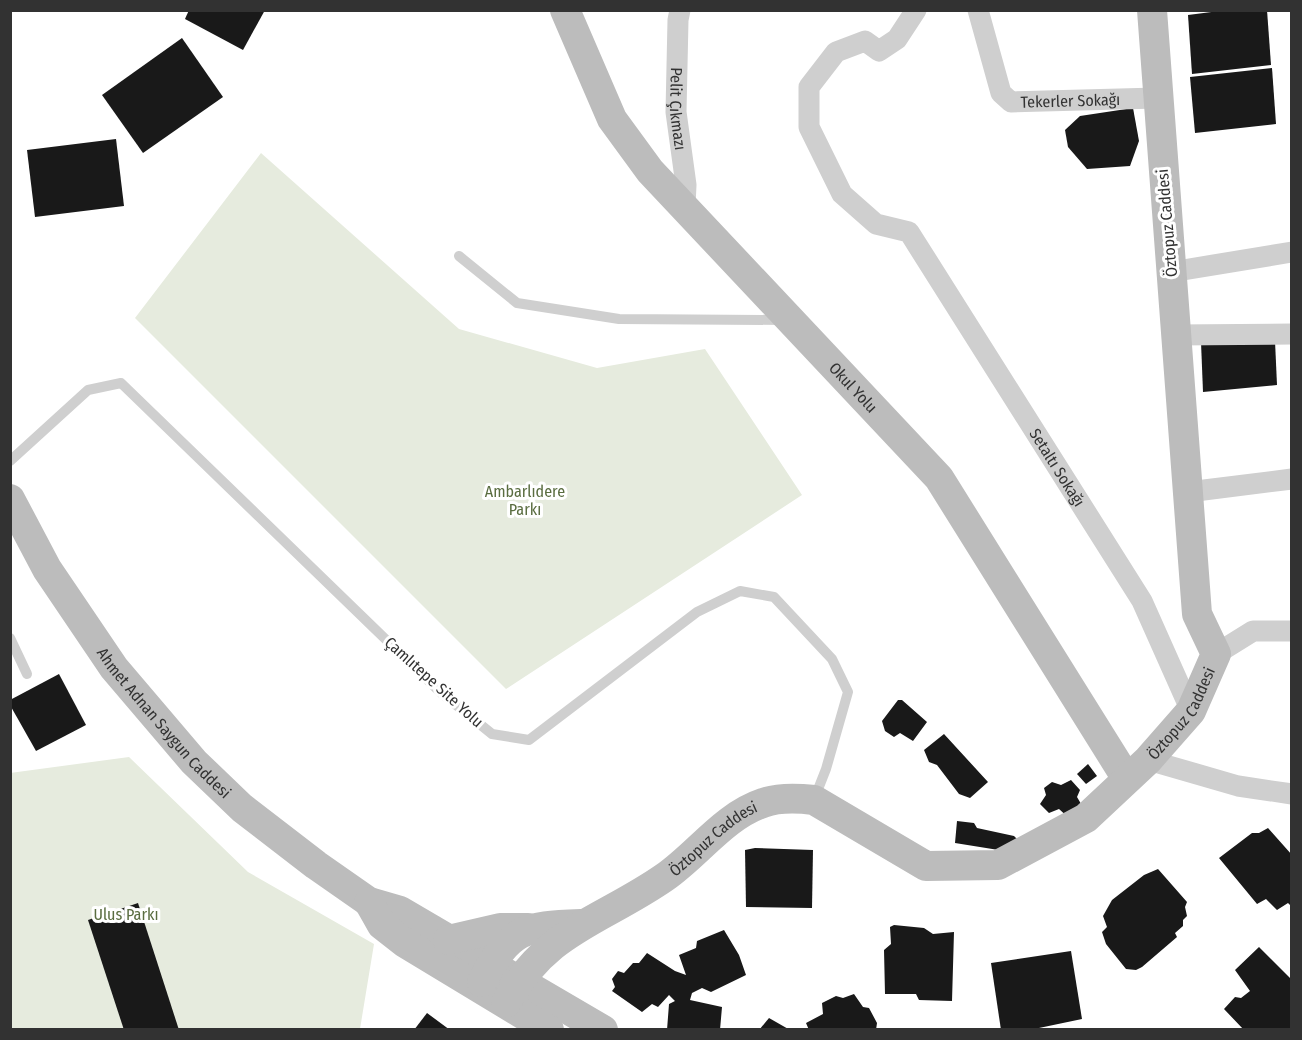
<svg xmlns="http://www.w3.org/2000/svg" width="1302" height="1040" font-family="'Fira Sans Condensed',sans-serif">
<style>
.green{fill:#e6ebde}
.building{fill:#191919}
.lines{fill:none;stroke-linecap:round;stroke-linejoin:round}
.lane{stroke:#cfcfcf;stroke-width:10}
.street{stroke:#cfcfcf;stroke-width:21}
.secondary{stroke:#bcbcbc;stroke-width:30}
.labels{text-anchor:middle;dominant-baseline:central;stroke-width:6;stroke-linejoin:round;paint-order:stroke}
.street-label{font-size:16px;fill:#323232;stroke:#fff}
.park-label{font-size:16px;fill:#5a6d40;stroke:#fff}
</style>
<rect width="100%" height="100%" fill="#fff"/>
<g class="green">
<polygon points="261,153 459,329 597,368 705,349 802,495 506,689 135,318"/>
<polygon points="129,757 248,872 374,944 360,1029 11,1029 10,773"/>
</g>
<g class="building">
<polygon points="189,10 265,10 243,50 185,19"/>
<polygon points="1227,10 1267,10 1271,65 1192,74 1188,15"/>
<polygon points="182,38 223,97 143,153 102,95"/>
<polygon points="1272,68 1276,124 1195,133 1190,77"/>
<polygon points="1133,108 1139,141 1130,166 1087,169 1068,147 1065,130 1080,116"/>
<polygon points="116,139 124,206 35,217 27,150"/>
<polygon points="1275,341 1277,385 1203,392 1201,342"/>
<polygon points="59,674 86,725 36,751 10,705 10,700"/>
<polygon points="898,700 902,700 927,722 913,741 900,733 894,737 885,731 882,721"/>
<polygon points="944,734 988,782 970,798 959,794 937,765 929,762 924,750"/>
<polygon points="1088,764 1097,776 1086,784 1077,774"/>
<polygon points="1071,780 1080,790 1077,797 1084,809 1070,819 1059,809 1049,813 1040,804 1046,795 1044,788 1052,782 1061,785"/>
<polygon points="957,821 974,823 977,828 1014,836 1018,840 1011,852 955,843"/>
<polygon points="1268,828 1292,855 1292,907 1288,903 1277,910 1266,899 1257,904 1219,858 1252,833 1259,833"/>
<polygon points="755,848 813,850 812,908 746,907 745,850"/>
<polygon points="1158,869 1187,902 1185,907 1187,916 1183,920 1183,926 1175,933 1177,937 1142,967 1136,970 1126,969 1106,944 1102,932 1107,927 1103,916 1112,900 1144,875"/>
<polygon points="138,903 179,1030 124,1030 88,920"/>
<polygon points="894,925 924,928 933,934 954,932 952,1001 919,1000 916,994 885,994 884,950 891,944 890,927"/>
<polygon points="724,930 739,955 746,975 711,992 702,988 692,993 690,1000 722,1007 720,1030 667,1030 669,1004 675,1001 669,995 658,1007 652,1004 642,1012 612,991 615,987 612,979 618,971 624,973 633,963 639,963 647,953 675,971 686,975 679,955 696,948 697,941"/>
<polygon points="1259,947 1292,980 1292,1030 1244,1030 1224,1009 1235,997 1241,998 1250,991 1235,970"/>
<polygon points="1071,951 1082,1019 1039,1028 1001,1030 991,963"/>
<polygon points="854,994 863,1007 869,1008 877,1023 876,1030 809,1030 806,1023 823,1014 822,1003 836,996 843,998"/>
<polygon points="427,1013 450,1030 414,1030"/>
<polygon points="769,1018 790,1030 759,1030"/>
</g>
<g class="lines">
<g class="lane">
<polyline points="459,256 517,303 619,319 784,320"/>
<polyline points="10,461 88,390 121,383 439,691 492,734 529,740 697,612 740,591 774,597 832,659 848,692 826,769 815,797"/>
<polyline points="10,638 27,674"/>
</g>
<g class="street">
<path id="s1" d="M680 10 678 20 676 112 686 185 685 206"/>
<path id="s2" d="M916 10 897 39 879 51 865 41 836 52 809 87V127L842 194 876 224 909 232 1142 601 1191 711"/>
<path id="s3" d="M978 10 1001 93 1011 102 1157 98"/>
<polyline points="1171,272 1292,252"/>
<polyline points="1176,335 1292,334"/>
<polyline points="1188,492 1292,479"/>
<polyline points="1216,654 1253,631 1292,631"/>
<polyline points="1148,760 1238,786 1292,794"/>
</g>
<g class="secondary">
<path id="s4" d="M565 10 612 119 650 171 939 478 1127 779"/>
<path id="s5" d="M10 499 47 569 114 668 194 762 242 808 316 865 369 902 400 911 603 1030"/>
<polyline points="369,902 382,925 405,943 549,1030"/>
<polyline points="448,940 500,928 528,928"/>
<path d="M482 982C509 929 524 926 581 924"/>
<path id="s6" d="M506 1003C545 930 602 921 665 877 698 854 724 816 763 803 779 797 797 798 814 800L926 866 998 865 1086 818 1148 760 1191 711 1216 654 1197 614 1152 10"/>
</g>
</g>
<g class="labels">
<g class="street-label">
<text stroke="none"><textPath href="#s3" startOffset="159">Tekerler Sokağı</textPath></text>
<text stroke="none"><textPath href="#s1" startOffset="99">Pelit Çıkmazı</textPath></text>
<text transform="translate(1167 223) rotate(-95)">Öztopuz Caddesi</text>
<text stroke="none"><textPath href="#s4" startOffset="480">Okul Yolu</textPath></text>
<text stroke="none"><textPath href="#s2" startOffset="621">Setaltı Sokağı</textPath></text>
<text transform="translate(434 682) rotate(42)">Çamlıtepe Site Yolu</text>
<text stroke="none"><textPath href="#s6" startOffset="826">Öztopuz Caddesi</textPath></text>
<text stroke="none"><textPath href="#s5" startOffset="273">Ahmet Adnan Saygun Caddesi</textPath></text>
<text stroke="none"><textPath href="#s6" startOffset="268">Öztopuz Caddesi</textPath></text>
</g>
<g class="park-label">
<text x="525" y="491">Ambarlıdere<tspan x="525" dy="18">Parkı</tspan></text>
<text x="126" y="914">Ulus Parkı</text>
</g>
</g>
<rect width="1302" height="1040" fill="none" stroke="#323232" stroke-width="24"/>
</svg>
